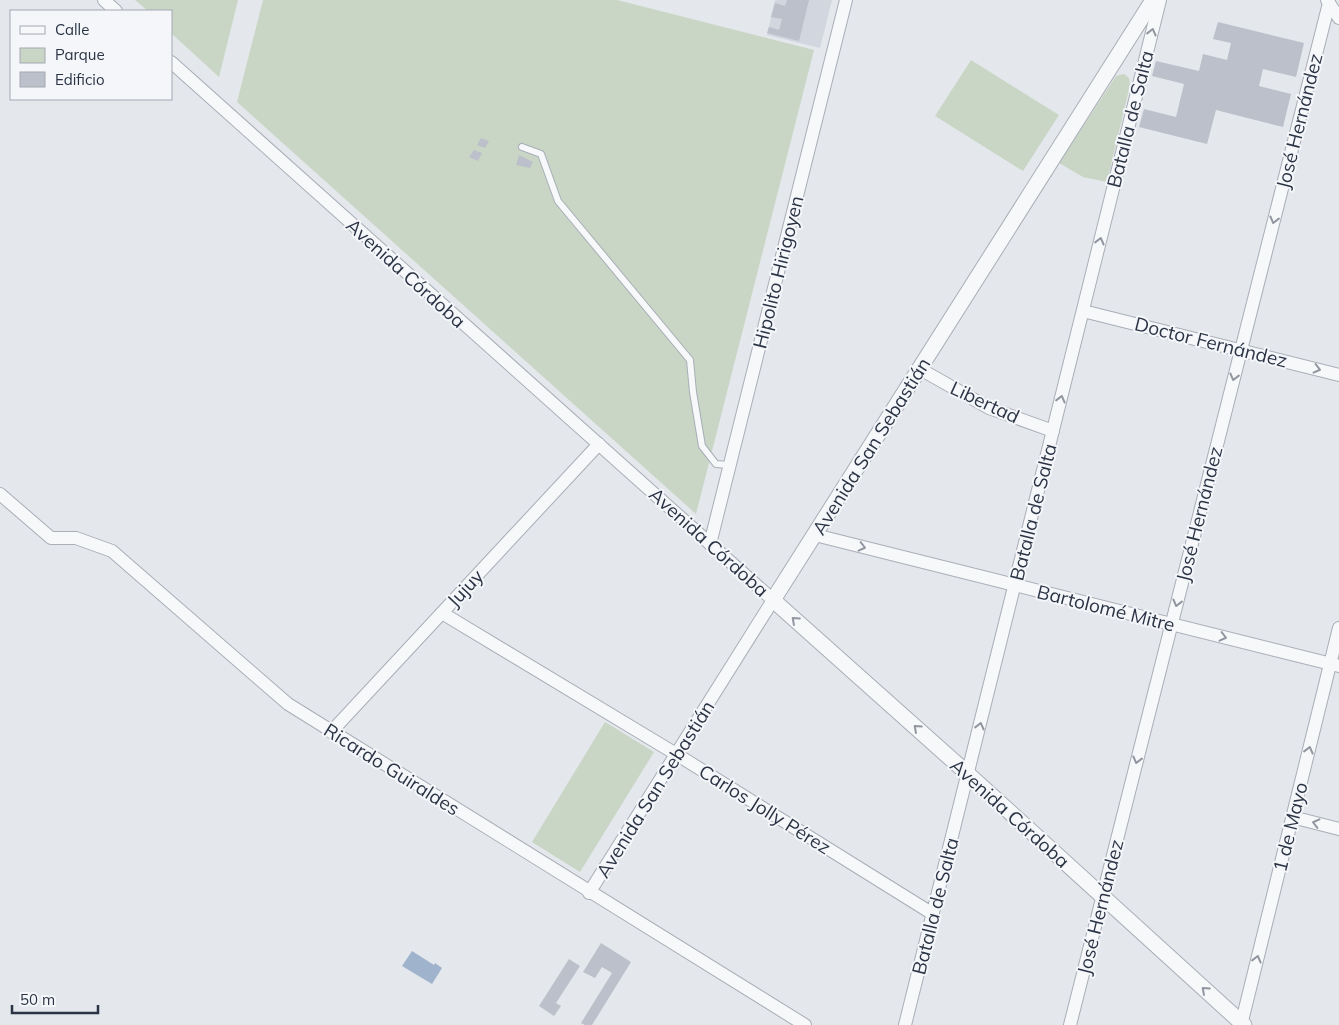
<svg xmlns="http://www.w3.org/2000/svg" width="1339" height="1025" font-family="Mulish,sans-serif">
<style>
.built{fill:#d2d6de}
.green{fill:#c9d6c5}
.water{fill:#9fb4cc}
.building{fill:#bbc0ca}
.lines{fill:none;stroke-linecap:round;stroke-linejoin:round}
.service-casing{stroke:#a9aeb7;stroke-width:8}
.minor-casing{stroke:#a9aeb7;stroke-width:14}
.tertiary-casing{stroke:#a9aeb7;stroke-width:17}
.service{stroke:#f7f8fa;stroke-width:6}
.minor{stroke:#f7f8fa;stroke-width:12}
.tertiary{stroke:#f7f8fa;stroke-width:15}
.oneway{stroke:#9196a0}
.labels{text-anchor:middle;dominant-baseline:central;stroke-width:4;stroke-linejoin:round;paint-order:stroke}
.street-label{font-size:19px;fill:#2b3445;stroke:#f4f6f9}
</style>
<rect width="100%" height="100%" fill="#e4e7ec"/>
<polygon class="built" points="775,0 832,0 820,48 767,35"/>
<g class="green">
<polygon points="135,0 238,0 219,77 171,33 171,11 148,11"/>
<polygon points="263,0 617,0 814,50 696,514 237,102"/>
<polygon points="971,60 1059,115 1023,171 935,116"/>
<polygon points="1124,74 1129,78 1130,85 1107,182 1083,177 1059,163 1116,76"/>
<polygon points="605,722 654,752 580,872 532,842"/>
</g>
<polygon class="water" points="412,951 434,965 435,963 442,968 432,984 402,966"/>
<g class="building">
<polygon points="787,0 809,0 799,41 767,33 769,27 779,30 782,19 771,17 775,3 785,6"/>
<polygon points="1218,22 1304,43 1296,77 1263,69 1259,86 1291,94 1283,127 1216,110 1207,144 1139,127 1144,109 1176,117 1184,84 1152,76 1156,61 1199,71 1203,54 1227,60 1231,43 1213,39"/>
<polygon points="481,138 489,141 485,148 477,145"/>
<polygon points="474,150 482,153 478,161 469,157"/>
<polygon points="519,155 533,162 530,168 516,165"/>
<polygon points="601,943 631,962 592,1025 585,1025 581,1023 612,973 602,967 595,978 583,972"/>
<polygon points="569,959 580,966 556,1003 561,1006 554,1016 539,1006"/>
</g>
<g class="lines">
<g class="service-casing">
<polyline id="service" points="522,147 541,154 558,201 690,360 693,392 702,446 716,464 729,465"/>
</g>
<g class="minor-casing">
<g id="minor">
<polyline points="104,0 116,11"/>
<polyline points="1327,0 1339,18"/>
<polyline points="171,62 773,600 589,893"/>
<polyline points="1083,311 1339,375"/>
<polyline points="920,369 989,408 1053,431"/>
<polyline points="0,494 51,538 76,538 112,551 288,704 805,1025"/>
<polyline points="815,535 1339,666"/>
<polyline points="710,544 846,0"/>
<polyline points="442,613 676,754 933,914"/>
<polyline points="331,732 599,444"/>
<polyline points="1292,817 1339,829"/>
<polyline points="905,1025 1160,0"/>
<polyline points="1070,1025 1329,3"/>
<polyline points="1241,1025 1339,628"/>
</g>
</g>
<g class="tertiary-casing">
<polyline id="tertiary" points="1153,0 773,600 968,774 1244,1025"/>
</g>
<use href="#service" class="service"/>
<use href="#minor" class="minor"/>
<use href="#tertiary" class="tertiary"/>
</g>
<defs><path id="oneway-chevron" d="M-2-3.5L2.5 0L-2 3.5" fill="none" stroke-width="1.6" stroke-linecap="round" stroke-linejoin="round" transform="scale(1.25)"/></defs>
<g class="oneway">
<use href="#oneway-chevron" transform="translate(1152 32) rotate(-76)"/>
<use href="#oneway-chevron" transform="translate(1274 220) rotate(104)"/>
<use href="#oneway-chevron" transform="translate(1100 241) rotate(-76)"/>
<use href="#oneway-chevron" transform="translate(1317 369) rotate(14)"/>
<use href="#oneway-chevron" transform="translate(1234 377) rotate(104)"/>
<use href="#oneway-chevron" transform="translate(1061 399) rotate(-76)"/>
<use href="#oneway-chevron" transform="translate(862 547) rotate(14)"/>
<use href="#oneway-chevron" transform="translate(1177 603) rotate(104)"/>
<use href="#oneway-chevron" transform="translate(795 620) rotate(-138)"/>
<use href="#oneway-chevron" transform="translate(1223 637) rotate(14)"/>
<use href="#oneway-chevron" transform="translate(980 726) rotate(-76)"/>
<use href="#oneway-chevron" transform="translate(917 728) rotate(-138)"/>
<use href="#oneway-chevron" transform="translate(1309 750) rotate(-76)"/>
<use href="#oneway-chevron" transform="translate(1137 760) rotate(104)"/>
<use href="#oneway-chevron" transform="translate(1316 823) rotate(-166)"/>
<use href="#oneway-chevron" transform="translate(1257 959) rotate(-76)"/>
<use href="#oneway-chevron" transform="translate(1205 990) rotate(-138)"/>
</g>
<g class="labels">
<g class="street-label">
<text transform="translate(1130 119) rotate(-76)">Batalla de Salta</text>
<text transform="translate(1299 121) rotate(-76)">José Hernández</text>
<text transform="translate(778 272) rotate(-76)">Hipolito Hirigoyen</text>
<text transform="translate(406 273) rotate(42)">Avenida Córdoba</text>
<text transform="translate(1211 342) rotate(14)">Doctor Fernández</text>
<text transform="translate(985 402) rotate(25)">Libertad</text>
<text transform="translate(871 446) rotate(-58)">Avenida San Sebastián</text>
<text transform="translate(1033 512) rotate(-76)">Batalla de Salta</text>
<text transform="translate(1199 514) rotate(-76)">José Hernández</text>
<text transform="translate(709 542) rotate(42)">Avenida Córdoba</text>
<text transform="translate(465 588) rotate(-47)">Jujuy</text>
<text transform="translate(1106 608) rotate(14)">Bartolomé Mitre</text>
<text transform="translate(392 769) rotate(32)">Ricardo Guiraldes</text>
<text transform="translate(655 789) rotate(-58)">Avenida San Sebastián</text>
<text transform="translate(765 809) rotate(32)">Carlos Jolly Pérez</text>
<text transform="translate(1010 813) rotate(42)">Avenida Córdoba</text>
<text transform="translate(1290 827) rotate(-76)">1 de Mayo</text>
<text transform="translate(935 906) rotate(-76)">Batalla de Salta</text>
<text transform="translate(1100 907) rotate(-76)">José Hernández</text>
</g>
</g>
<rect x="10" y="10" width="162" height="90" fill="#f4f6f9" stroke="#a4a8b1"/>
<rect x="20" y="26" width="25" height="8" fill="#f7f8fa" stroke="#a4a8b1"/>
<text x="55" y="35" font-size="15" fill="#2b3445">Calle</text>
<rect x="20" y="48" width="25" height="15" fill="#c9d6c5" stroke="#a4a8b1"/>
<text x="55" y="60" font-size="15" fill="#2b3445">Parque</text>
<rect x="20" y="72" width="25" height="15" fill="#bbc0ca" stroke="#a4a8b1"/>
<text x="55" y="85" font-size="15" fill="#2b3445">Edificio</text>
<path d="M12 1005v8h86v-8" fill="none" stroke="#2b3445" stroke-width="2.5"/>
<text x="20" y="1005" font-size="15" fill="#2b3445" stroke="#f4f6f9" stroke-width="4" paint-order="stroke">50 m</text>
</svg>
